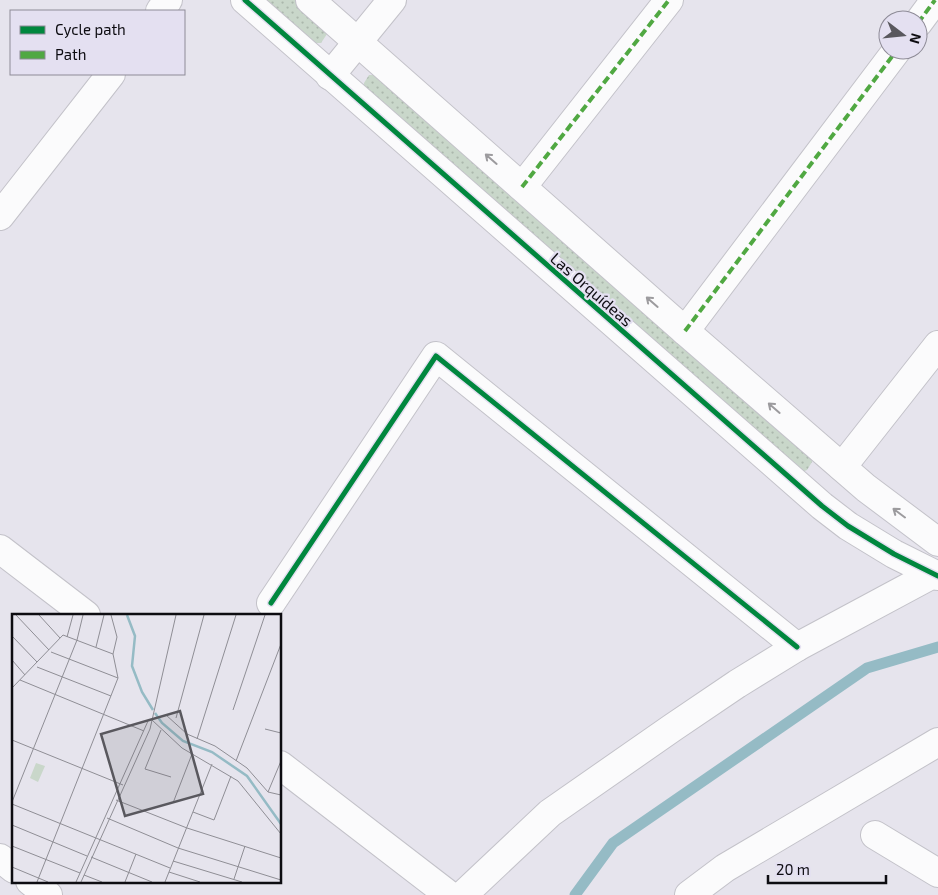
<svg xmlns="http://www.w3.org/2000/svg" width="938" height="895" font-family="'Exo 2',sans-serif">
<style>
.garden{fill:url(#garden-dots)}
.lines{fill:none;stroke-linecap:round;stroke-linejoin:round}
.stream{stroke:#95bbc5;stroke-width:11}
.minor-casing{stroke:#c3c2c9;stroke-width:30}
.minor{stroke:#fbfbfc;stroke-width:28}
.quiet{stroke:#50a842;stroke-width:4;stroke-dasharray:8 4;stroke-linecap:butt}
.cycleway-casing{stroke:#e4e0f1;stroke-width:8}
.cycleway{stroke:#00873e;stroke-width:5}
.oneway{stroke:#9c9b9e}
.labels{text-anchor:middle;dominant-baseline:central;stroke-width:4.5;stroke-linejoin:round;paint-order:stroke}
.street-label{font-size:16px;fill:#0d0c11;stroke:#e4e0f1}
.inset-river{fill:none;stroke:#95bbc5;stroke-width:2.5}
.inset-road{fill:none;stroke:#8f8e95;stroke-width:1}
.view{fill:#59585e;fill-opacity:0.15;stroke:#59585e;stroke-width:2.5}
.inset-edge{fill:none;stroke:#0d0c11;stroke-width:2.5}
</style>
<defs>
<pattern id="garden-dots" width="8" height="8" patternUnits="userSpaceOnUse" patternTransform="scale(1.25)"><rect width="8" height="8" fill="#c9d7ca"/><path d="M2 2h.1M6 6h.1" fill="none" stroke="#abb7ac" stroke-width="1.8" stroke-linecap="round"/></pattern>
</defs>
<rect width="100%" height="100%" fill="#e6e4ed"/>
<g class="garden">
<polygon points="263,0 295,0 325,27 327,34 321,43 313,43"/>
<polygon points="369,75 377,75 811,454 812,462 807,470 800,473 364,90 364,83"/>
</g>
<g class="lines">
<polyline class="stream" points="575,895 613,843 867,668 938,647"/>
<g class="minor-casing">
<g id="minor">
<polyline points="245,0 822,506 848,526 894,554 938,576"/>
<polyline points="310,0 685,331 866,488 938,542"/>
<polyline points="160,11 168,0"/>
<polyline points="918,23 935,0"/>
<polyline points="330,76 392,0"/>
<polyline points="522,187 669,0"/>
<polyline points="0,216 111,74"/>
<polyline points="685,331 897,50"/>
<polyline points="842,467 938,345"/>
<polyline points="0,549 86,615"/>
<polyline points="271,603 436,356 797,647"/>
<polyline points="280,765 449,895"/>
<polyline points="875,835 938,873"/>
<polyline points="0,858 14,869"/>
<polyline points="30,881 48,895"/>
<polyline points="463,895 550,813 672,728 737,684 797,647 933,574"/>
<polyline points="689,895 725,868 938,742"/>
</g>
</g>
<use href="#minor" class="minor"/>
<g class="quiet">
<polyline points="918,23 935,0"/>
<polyline points="522,187 669,0"/>
<polyline points="685,331 897,50"/>
</g>
<g class="cycleway-casing">
<g id="cycleway">
<polyline points="245,0 822,506 848,526 894,554 938,576"/>
<polyline points="271,603 436,356 797,647"/>
</g>
</g>
<use href="#cycleway" class="cycleway"/>
</g>
<defs><path id="oneway-shaft" d="M-6 0H5M1.5-3L5.5 0L1.5 3" fill="none" stroke-width="1.6" stroke-linecap="round" stroke-linejoin="round" transform="scale(1.25)"/></defs>
<g class="oneway">
<use href="#oneway-shaft" transform="translate(491 159) rotate(-139)"/>
<use href="#oneway-shaft" transform="translate(652 302) rotate(-139)"/>
<use href="#oneway-shaft" transform="translate(774 408) rotate(-139)"/>
<use href="#oneway-shaft" transform="translate(899 513) rotate(-143)"/>
</g>
<g class="labels">
<g class="street-label">
<text transform="translate(592 289) rotate(41)">Las Orquídeas</text>
</g>
</g>
<g transform="translate(12 614)">
<rect width="269" height="269" fill="#e6e4ed"/>
<path d="M24 149 33 152 26 168 18 164Z" fill="#c9d7ca"/>
<path class="inset-river" d="M115 1 123 22 120 52 130 78 141 96M143 99 150 109 171 127 200 138 235 162 269 210"/>
<path class="inset-road" d="M4 1 37 36M27 1 48 24M0 22 25 48M55 23 61 1M84 33 92 1M39 38 106 64M0 46 13 61M25 53 99 82M8 66 132 117M0 74 51 21 101 40M221 96 253 1M154 101 175 120 203 132 235 154 256 178 269 181M164 104 192 1M140 106 170 134 226 167 269 220M253 115 269 119M149 116 133 155 159 163M185 125 224 1M0 126 111 171M224 147 269 30M256 178 269 147M104 186 175 214 269 244M0 188 65 26 71 1M161 189 180 140M0 190 158 254M181 198 202 206 219 162M95 204 166 234 269 266M0 211 75 242M0 232 68 259M79 243 140 268M161 247 230 268M0 253 36 268M157 258 188 268M72 261 90 268M222 265 233 232M25 268 106 64 101 40 105 23 99 1M64 268 136 107M69 268 138 115 164 1M113 268 124 240M153 268 200 150"/>
<path class="view" d="M168 97 191 180 113 202 89 120Z"/>
<rect width="269" height="269" class="inset-edge"/>
</g>
<rect x="10" y="10" width="175" height="65" fill="#e4e0f1" stroke="#8e8b97"/>
<rect x="20" y="26" width="25" height="8" fill="#00873e" stroke="#8e8b97"/>
<text x="55" y="35" font-size="15" fill="#0d0c11">Cycle path</text>
<rect x="20" y="51" width="25" height="8" fill="#50a842" stroke="#8e8b97"/>
<text x="55" y="60" font-size="15" fill="#0d0c11">Path</text>
<g transform="translate(903 35) rotate(106)"><circle r="24" fill="#e4e0f1" stroke="#8e8b97"/>
<path d="M0-4L9 19L0 12L-9 19Z" fill="#59585e"/>
<text y="-8" font-size="14" font-weight="bold" text-anchor="middle" fill="#0d0c11">N</text>
</g>
<path d="M768 875v8h118v-8" fill="none" stroke="#0d0c11" stroke-width="2.5"/>
<text x="776" y="875" font-size="15" fill="#0d0c11" stroke="#e4e0f1" stroke-width="4" paint-order="stroke">20 m</text>
</svg>
